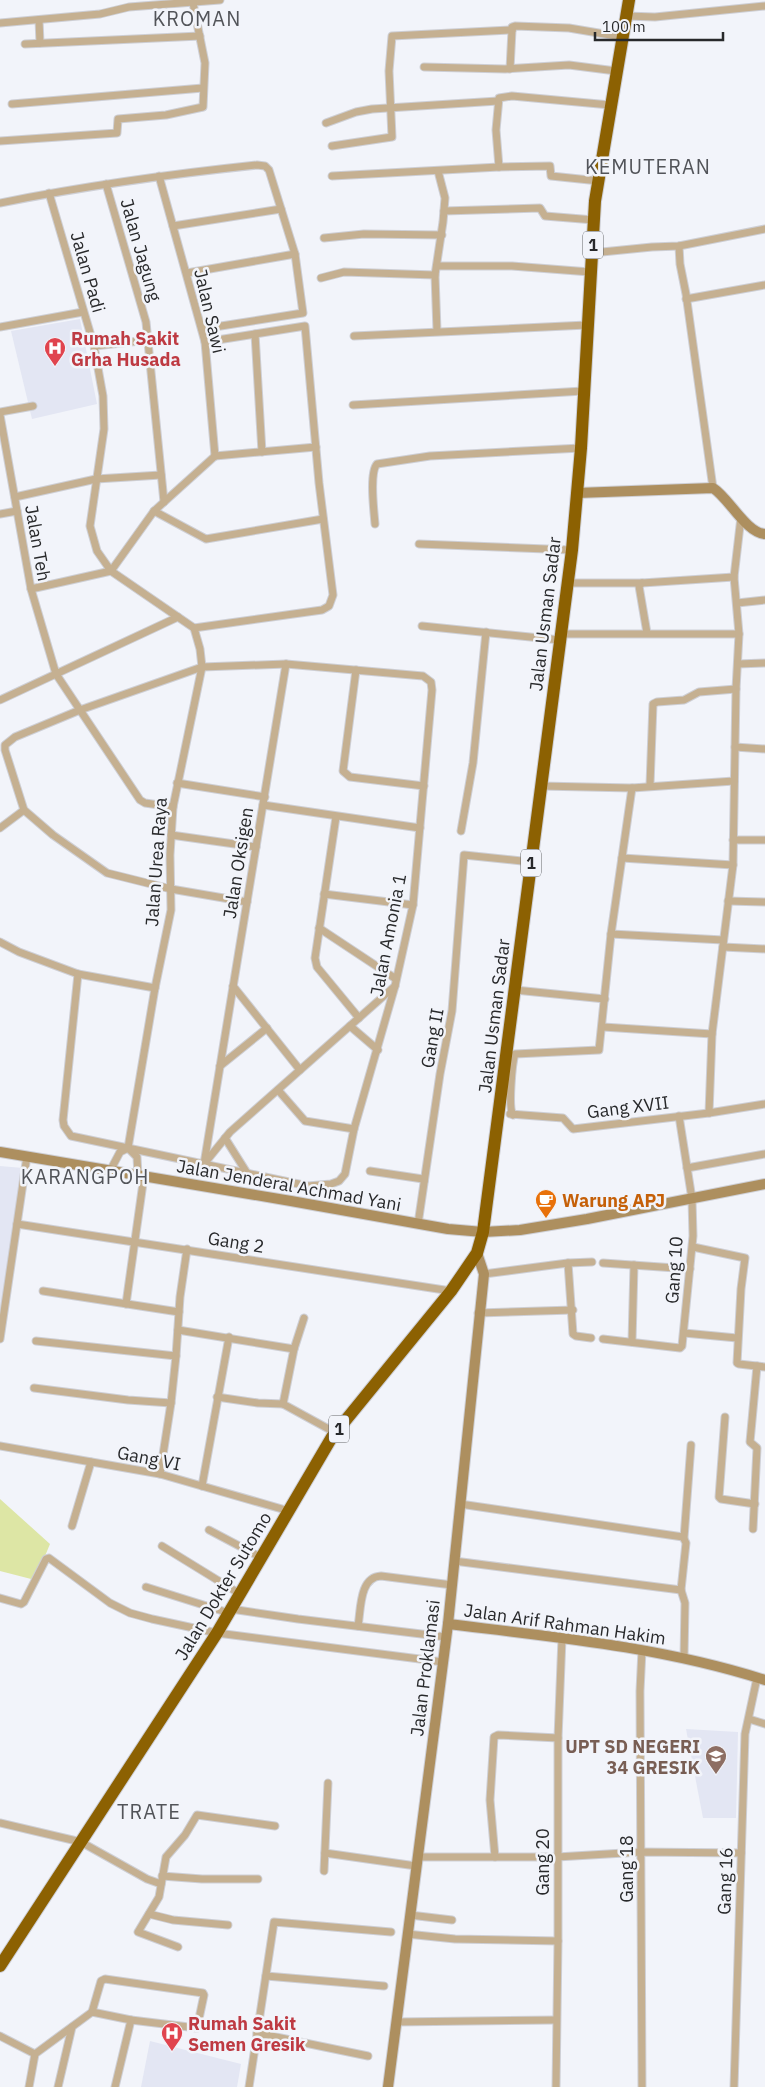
<svg xmlns="http://www.w3.org/2000/svg" width="765" height="2087" font-family="'IBM Plex Sans',sans-serif">
<style>
.built{fill:#e3e6f3}
.green{fill:#dde6a5}
.lines{fill:none;stroke-linecap:round;stroke-linejoin:round}
.street-casing{stroke:#cecfd5;stroke-width:9}
.secondary-casing{stroke:#cecfd5;stroke-width:12}
.highway-casing{stroke:#cecfd5;stroke-width:14}
.street{stroke:#c5b091;stroke-width:7}
.secondary{stroke:#ad8f5f;stroke-width:10}
.highway{stroke:#8c6102;stroke-width:12}
.labels{text-anchor:middle;dominant-baseline:central;stroke-width:5;stroke-linejoin:round;paint-order:stroke}
.shield{fill:#f2f4fa;stroke:#656669;stroke-width:1}
.shield-label{font-size:16px;font-weight:bold;fill:#28292b}
.street-label{font-size:18px;fill:#28292b;stroke:#f2f4fa}
.health-label{font-size:18px;font-weight:bold;fill:#be3a42;stroke:#f2f4fa;text-anchor:start}
.food-label{font-size:18px;font-weight:bold;fill:#c56008;stroke:#f2f4fa;text-anchor:start}
.education-label{font-size:18px;font-weight:bold;fill:#785e54;stroke:#f2f4fa;text-anchor:end}
.quarter-label{font-size:20px;letter-spacing:1px;fill:#525459;stroke:#f2f4fa}
</style>
<rect width="100%" height="100%" fill="#f2f4fa"/>
<g class="built">
<polygon points="80,319 97,404 32,419 11,331"/>
<polygon points="0,1166 23,1168 0,1322"/>
<polygon points="686,1729 738,1732 736,1818 703,1818"/>
<polygon points="150,2041 241,2064 237,2087 141,2087"/>
</g>
<polygon class="green" points="0,1499 50,1544 35,1580 0,1571"/>
<g class="lines">
<g class="street-casing">
<g id="street">
<polyline points="626,16 655,17 765,6"/>
<polyline points="39,20 40,43"/>
<polyline points="0,23 100,14 129,7 220,0"/>
<polyline points="512,30 512,27 515,26 569,28 622,37"/>
<polyline points="25,44 200,36"/>
<polyline points="424,67 505,69 569,65 616,71"/>
<polyline points="510,69 512,30"/>
<polyline points="12,104 203,88"/>
<polyline points="326,123 356,112 372,109 498,101"/>
<polyline points="0,141 117,133 118,119 166,115 203,107 205,63 193,3"/>
<polyline points="332,146 392,137 389,71 392,36 512,30"/>
<polyline points="499,167 496,130 499,98 512,96 610,105"/>
<polyline points="159,176 205,342 215,456"/>
<polyline points="332,176 499,167 550,166 551,176 599,181"/>
<polyline points="106,184 146,322 164,502"/>
<polyline points="49,193 94,346 103,396 104,429 90,526 97,551 111,571 194,628 200,649 202,667 173,807 170,855 171,910 155,988 128,1148"/>
<path d="M0 203C85 186 171 174 257 165L265 166 269 170 295 254 303 313 202 329"/>
<polyline points="444,211 540,208 545,216 594,220"/>
<polyline points="173,226 281,209"/>
<polyline points="324,238 364,234 442,235"/>
<polyline points="679,246 680,264 686,294 713,488"/>
<polyline points="592,253 652,247 679,246 765,229"/>
<polyline points="437,266 512,266 590,272"/>
<polyline points="187,273 295,254"/>
<polyline points="321,278 344,272 435,275"/>
<polyline points="686,299 765,285"/>
<polyline points="0,327 83,312"/>
<polyline points="437,331 435,275 443,222 445,198 438,171"/>
<polyline points="255,334 262,452"/>
<polyline points="354,336 587,325"/>
<polyline points="94,346 149,340"/>
<polyline points="353,405 583,391"/>
<polyline points="0,412 33,406"/>
<polyline points="0,415 31,589 56,674 140,800 145,803 173,807"/>
<polyline points="215,456 316,447"/>
<polyline points="15,497 96,479 161,475"/>
<polyline points="154,511 206,539 323,519"/>
<polyline points="0,514 17,511"/>
<path d="M375 524C374 511 369 473 377 464L430 456 581 448"/>
<polyline points="419,544 572,550"/>
<polyline points="567,583 642,583 734,577"/>
<polyline points="642,583 639,586 647,633"/>
<polyline points="31,589 111,571 154,511 215,456"/>
<polyline points="737,603 765,600"/>
<polyline points="422,626 560,640"/>
<polyline points="194,628 322,610 329,606 333,595 319,483 305,326 205,342"/>
<polyline points="561,634 739,634"/>
<polyline points="738,664 765,663"/>
<polyline points="356,670 343,771 350,777 424,786"/>
<polyline points="0,700 178,617"/>
<polyline points="735,747 765,749"/>
<polyline points="177,783 265,797"/>
<polyline points="650,785 653,704 657,702 684,700 699,692 736,689"/>
<polyline points="541,786 632,788 734,781"/>
<polyline points="263,805 420,828"/>
<polyline points="336,817 315,958 317,967 359,1018"/>
<polyline points="0,828 24,810"/>
<polyline points="461,831 473,763 486,632"/>
<polyline points="171,835 256,847"/>
<polyline points="733,840 765,840"/>
<polyline points="622,858 733,865"/>
<polyline points="324,894 413,905"/>
<polyline points="728,901 765,902"/>
<polyline points="319,928 396,979"/>
<polyline points="611,934 723,940"/>
<polyline points="0,942 19,952 78,974 155,988"/>
<polyline points="723,947 765,949"/>
<polyline points="78,974 63,1120 64,1126 71,1136 308,1186 331,1184 339,1181 345,1174 354,1129 395,986 413,905 432,690 431,682 423,676 286,664 202,667 80,710 15,737 5,745 5,750 24,810 53,835 107,873 171,889 247,902"/>
<polyline points="233,986 300,1070"/>
<polyline points="515,990 605,999"/>
<polyline points="350,1026 378,1050"/>
<polyline points="603,1027 712,1034"/>
<polyline points="220,1066 267,1028"/>
<polyline points="278,1090 305,1121 354,1129"/>
<polyline points="709,1113 712,1034 733,865 736,689 739,634 734,577 741,517"/>
<polyline points="510,1114 563,1118 573,1129 709,1113 765,1104"/>
<path d="M513 1115C508 1108 512 1063 515 1054L599 1050 611 934 632 788"/>
<polyline points="225,1138 247,1173"/>
<polyline points="128,1148 137,1157 138,1175"/>
<polyline points="204,1164 286,664"/>
<polyline points="204,1164 230,1132 395,986"/>
<polyline points="687,1168 765,1154"/>
<polyline points="110,1171 120,1152 128,1148"/>
<polyline points="370,1171 423,1179 424,1181"/>
<polyline points="17,1224 451,1291"/>
<polyline points="418,1224 440,1074 452,1011 464,855 531,862"/>
<polyline points="693,1247 745,1258 741,1289 737,1363 739,1364 765,1367"/>
<polyline points="568,1263 573,1334 576,1336 591,1338"/>
<polyline points="603,1263 690,1269"/>
<polyline points="484,1274 568,1263 592,1262"/>
<polyline points="43,1291 179,1312"/>
<polyline points="126,1304 144,1176"/>
<polyline points="478,1313 573,1310"/>
<polyline points="178,1330 294,1349"/>
<polyline points="684,1333 737,1338"/>
<polyline points="0,1339 27,1156"/>
<polyline points="603,1339 680,1348 682,1346 693,1236 692,1199 679,1116"/>
<polyline points="36,1341 176,1356"/>
<polyline points="632,1342 634,1265"/>
<polyline points="34,1388 128,1400 171,1403"/>
<polyline points="217,1397 258,1403 283,1404 294,1349 304,1318"/>
<polyline points="283,1404 336,1433"/>
<polyline points="725,1417 719,1497 721,1499 755,1504"/>
<polyline points="0,1446 160,1474 289,1511"/>
<polyline points="160,1474 171,1403 176,1356 180,1297 187,1249"/>
<polyline points="202,1486 229,1337"/>
<polyline points="72,1526 91,1462"/>
<polyline points="753,1529 757,1448 750,1442 757,1366"/>
<polyline points="209,1530 262,1558"/>
<polyline points="684,1538 691,1445"/>
<polyline points="162,1546 240,1594"/>
<polyline points="454,1561 681,1590 686,1543 683,1537 460,1504"/>
<polyline points="146,1587 229,1613"/>
<polyline points="681,1590 685,1603 684,1658"/>
<polyline points="0,1598 21,1604 24,1602 46,1559 49,1558 110,1603 130,1613 152,1619 217,1633 443,1662"/>
<polyline points="231,1609 298,1619 446,1637"/>
<path d="M358 1626C361 1610 359 1577 381 1576L452 1585"/>
<polyline points="749,1719 765,1724"/>
<polyline points="0,1823 81,1842 147,1879 161,1884"/>
<polyline points="325,1853 416,1866"/>
<polyline points="418,1857 557,1857 641,1852 741,1853"/>
<polyline points="495,1857 490,1800 494,1737 498,1735 558,1738"/>
<polyline points="324,1871 328,1783"/>
<polyline points="162,1876 202,1879 258,1879"/>
<polyline points="149,1914 173,1920 228,1925"/>
<polyline points="410,1915 452,1920"/>
<polyline points="407,1934 455,1939 558,1941"/>
<polyline points="178,1947 138,1932 159,1897 166,1857 185,1835 197,1815 275,1826"/>
<polyline points="266,1976 384,1986"/>
<polyline points="92,2012 101,1981 105,1979 203,1993 204,1995 197,2028 131,2020"/>
<polyline points="396,2022 556,2020"/>
<polyline points="257,2033 368,2056"/>
<polyline points="0,2036 35,2054"/>
<polyline points="29,2087 35,2054 92,2012 131,2020 115,2087"/>
<polyline points="58,2087 72,2027"/>
<polyline points="249,2087 274,1922 391,1932"/>
<polyline points="556,2087 558,1941 558,1738 562,1638"/>
<polyline points="642,2087 640,1691 642,1650"/>
<polyline points="734,2087 745,1734 757,1678"/>
</g>
</g>
<g class="secondary-casing">
<g id="secondary">
<path d="M577 493 713 488C729 498 746 533 765 534"/>
<polyline points="0,1152 291,1201 448,1229 483,1232 520,1230 587,1219 765,1184"/>
<path d="M448 1624C555 1637 662 1647 765 1680"/>
<polyline points="388,2087 448,1624 484,1274 477,1253"/>
</g>
</g>
<g class="highway-casing">
<polyline id="highway" points="0,1966 217,1633 332,1437 451,1291 477,1253 483,1232 572,550 581,448 595,201 629,0"/>
</g>
<use href="#street" class="street"/>
<use href="#secondary" class="secondary"/>
<use href="#highway" class="highway"/>
</g>
<defs>
<g id="hospital-pin" transform="scale(1.125)"><path d="M0 17L-7.5 6A9.5 9.5 0 1 1 7.5 6Z" fill="#e0444e" stroke="#f2f4fa"/><path d="M-5-5h3v3.5h4V-5h3V5h-3V1.5h-4V5h-3Z" fill="#fff"/></g>
<g id="cafe-pin" transform="scale(1.125)"><path d="M0 17L-7.5 6A9.5 9.5 0 1 1 7.5 6Z" fill="#e8710a" stroke="#f2f4fa"/><path d="M-5.5-4.5H6V0H3Q3 3.5 0 3.5H-2.5Q-5.5 3.5-5.5 0ZM3-3.2v2h1.7v-2ZM-6 4.5H4V6H-6Z" fill="#fff"/></g>
<g id="school-pin" transform="scale(1.125)"><path d="M0 17L-7.5 6A9.5 9.5 0 1 1 7.5 6Z" fill="#8d6e63" stroke="#f2f4fa"/><path d="M0-5L7-2L0 1L-7-2ZM-4 1L0 2.5L4 1V4Q0 6-4 4Z" fill="#fff"/></g>
</defs>
<g fill-rule="evenodd">
<use href="#hospital-pin" x="55" y="348"/>
<use href="#cafe-pin" x="546" y="1200"/>
<use href="#school-pin" x="716" y="1756"/>
<use href="#hospital-pin" x="172" y="2033"/>
</g>
<g class="labels">
<g class="shield">
<rect x="583" y="231.5" width="20" height="27" rx="4"/>
<rect x="521" y="849.5" width="20" height="27" rx="4"/>
<rect x="329" y="1415.5" width="20" height="27" rx="4"/>
</g>
<g class="shield-label">
<text x="593" y="245">1</text>
<text x="531" y="863">1</text>
<text x="339" y="1429">1</text>
</g>
<g class="street-label">
<text transform="translate(141 250) rotate(74)">Jalan Jagung</text>
<text transform="translate(88 272) rotate(74)">Jalan Padi</text>
<text transform="translate(210 311) rotate(77)">Jalan Sawi</text>
<text transform="translate(38 543) rotate(80)">Jalan Teh</text>
<text transform="translate(545 614) rotate(-83)">Jalan Usman Sadar</text>
<text transform="translate(156 862) rotate(-86)">Jalan Urea Raya</text>
<text transform="translate(238 863) rotate(-81)">Jalan Oksigen</text>
<text transform="translate(388 935) rotate(-79)">Jalan Amonia 1</text>
<text transform="translate(494 1016) rotate(-83)">Jalan Usman Sadar</text>
<text transform="translate(432 1038) rotate(-80)">Gang II</text>
<text transform="translate(628 1107) rotate(-7)">Gang XVII</text>
<text transform="translate(289 1185) rotate(10)">Jalan Jenderal Achmad Yani</text>
<text transform="translate(236 1242) rotate(9)">Gang 2</text>
<text transform="translate(674 1270) rotate(-86)">Gang 10</text>
<text transform="translate(149 1458) rotate(11)">Gang VI</text>
<text transform="translate(223 1586) rotate(-59)">Jalan Dokter Sutomo</text>
<text transform="translate(565 1624) rotate(8)">Jalan Arif Rahman Hakim</text>
<text transform="translate(425 1668) rotate(-83)">Jalan Proklamasi</text>
<text transform="translate(542 1862) rotate(-90)">Gang 20</text>
<text transform="translate(626 1869) rotate(-90)">Gang 18</text>
<text transform="translate(725 1881) rotate(-88)">Gang 16</text>
</g>
<g class="health-label">
<text x="71" y="338">Rumah Sakit<tspan x="71" dy="21">Grha Husada</tspan></text>
<text x="188" y="2023">Rumah Sakit<tspan x="188" dy="21">Semen Gresik</tspan></text>
</g>
<g class="food-label">
<text x="562" y="1200">Warung APJ</text>
</g>
<g class="education-label">
<text x="700" y="1746">UPT SD NEGERI<tspan x="700" dy="21">34 GRESIK</tspan></text>
</g>
<g class="quarter-label">
<text x="197" y="18">KROMAN</text>
<text x="648" y="166">KEMUTERAN</text>
<text x="85" y="1176">KARANGPOH</text>
<text x="149" y="1811">TRATE</text>
</g>
</g>
<path d="M595 32v8h128v-8" fill="none" stroke="#28292b" stroke-width="2.5"/>
<text x="602" y="32" font-size="15" fill="#28292b" stroke="#f2f4fa" stroke-width="4" paint-order="stroke">100 m</text>
</svg>
